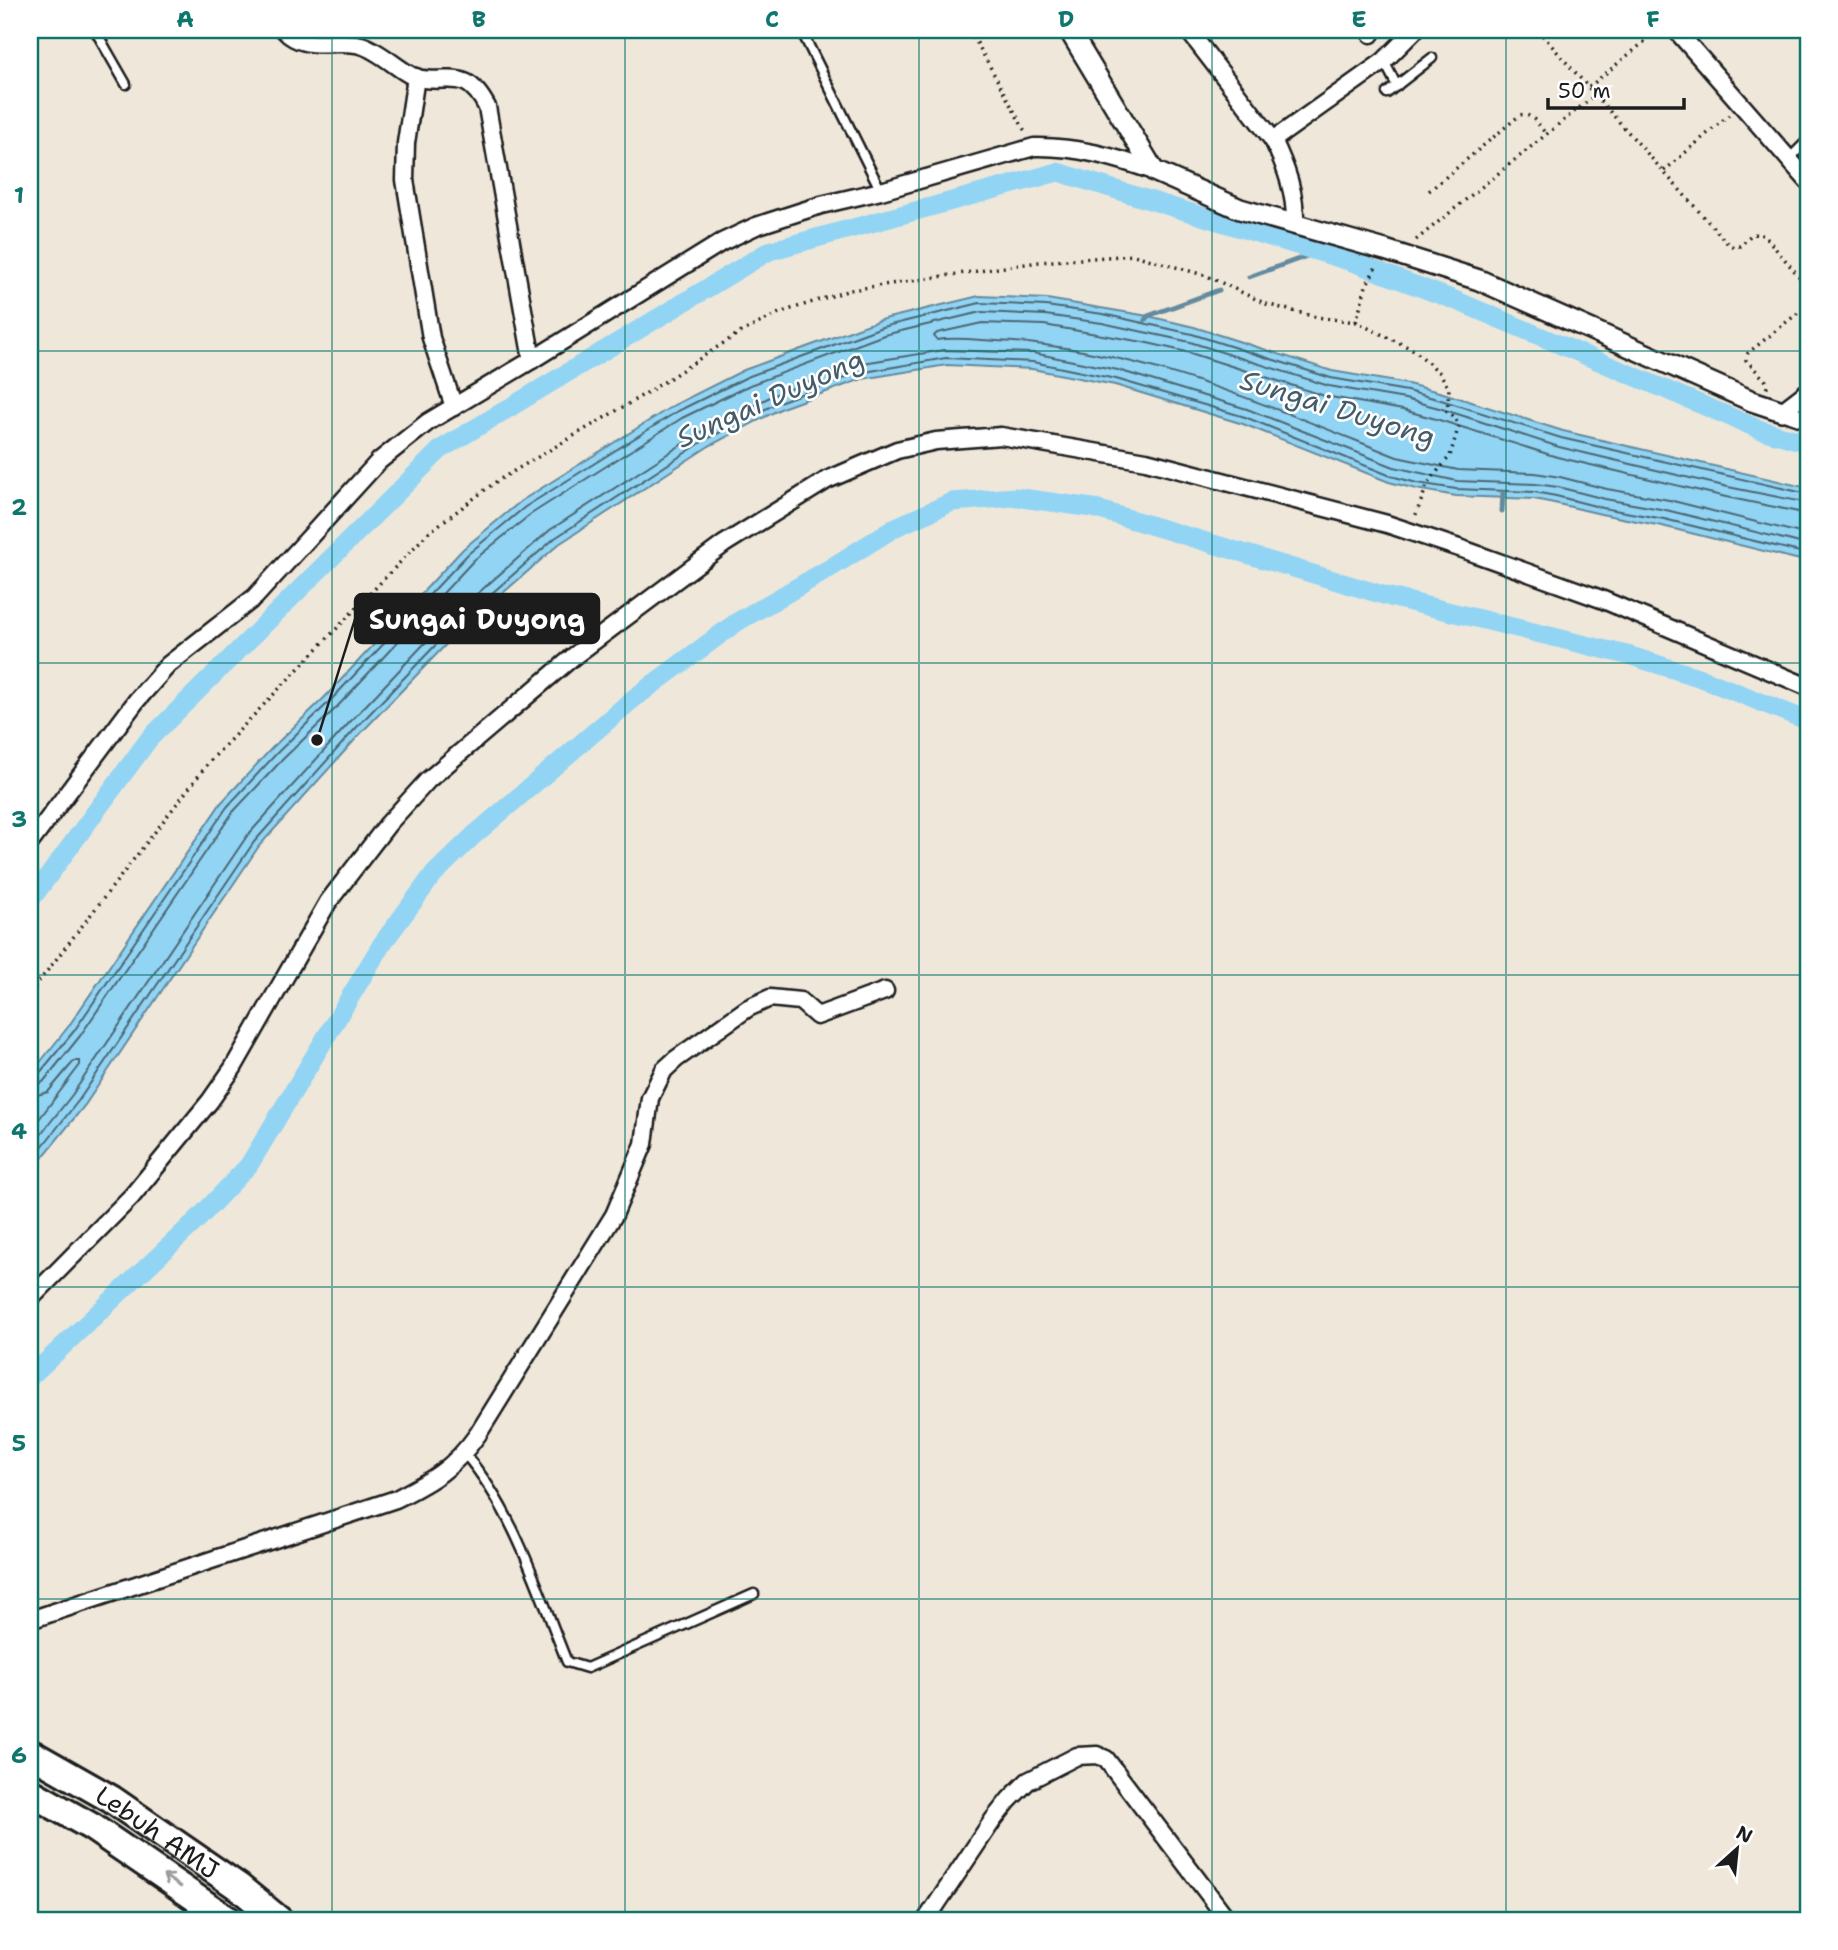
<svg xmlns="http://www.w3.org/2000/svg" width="1838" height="1950" font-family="'Shantell Sans',sans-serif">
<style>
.water{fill:#92d4f4;stroke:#638a9e;stroke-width:2}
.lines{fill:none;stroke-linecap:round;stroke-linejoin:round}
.shore{stroke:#4b6672;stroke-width:2}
.stream{stroke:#638a9e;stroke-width:5}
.canal{stroke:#92d4f4;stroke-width:19}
.service-casing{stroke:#1c1c1c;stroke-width:13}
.minor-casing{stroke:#1c1c1c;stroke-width:21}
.tertiary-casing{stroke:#1c1c1c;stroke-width:24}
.trunk-casing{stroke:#1c1c1c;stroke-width:32}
.path{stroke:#1c1c1c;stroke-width:3.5;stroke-dasharray:2 5;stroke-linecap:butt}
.service{stroke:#fff;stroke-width:8}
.minor{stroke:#fff;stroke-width:16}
.tertiary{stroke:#fff;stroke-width:19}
.trunk{stroke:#fff;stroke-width:26}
.oneway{stroke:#999}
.grid{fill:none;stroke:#0f766e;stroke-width:2;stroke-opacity:0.55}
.labels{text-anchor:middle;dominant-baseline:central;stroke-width:5;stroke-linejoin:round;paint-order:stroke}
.street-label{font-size:26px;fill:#1c1c1c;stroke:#fff}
.water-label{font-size:28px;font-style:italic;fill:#455c68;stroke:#fff}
.leader{fill:none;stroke:#1c1c1c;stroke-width:2.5}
.callout-dot{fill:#1c1c1c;stroke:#fff;stroke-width:2.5}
.callout{fill:#1c1c1c;stroke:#1c1c1c;stroke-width:2.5}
.callout-label{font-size:28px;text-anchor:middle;font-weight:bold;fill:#fff}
.neatline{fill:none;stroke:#0f766e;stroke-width:2.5}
.grid-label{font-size:23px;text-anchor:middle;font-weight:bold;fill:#0f766e}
</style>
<rect width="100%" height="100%" fill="#efe8da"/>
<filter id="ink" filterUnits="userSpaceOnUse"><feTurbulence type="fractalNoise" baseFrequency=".0143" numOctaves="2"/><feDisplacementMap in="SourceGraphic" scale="14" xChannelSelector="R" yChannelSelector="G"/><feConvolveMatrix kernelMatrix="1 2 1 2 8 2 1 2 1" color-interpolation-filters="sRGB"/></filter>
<g filter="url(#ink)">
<polygon class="water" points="979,296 1047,299 1148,316 1194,327 1332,371 1408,384 1443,393 1563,431 1808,488 1808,562 1662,526 1601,514 1554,503 1534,499 1456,496 1416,489 1389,482 1243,424 1115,385 1032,369 947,365 862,379 782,408 709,446 559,544 456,634 361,733 259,846 85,1105 30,1173 30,1075 68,1027 221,803 272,748 324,698 463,549 521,501 674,405 744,370 880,320"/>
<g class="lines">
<g class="shore">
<path d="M1808 514 1726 497 1557 457 1436 419 1403 410 1325 396 1187 352 1143 342 1044 325 982 323 937 333 934 336 937 340C956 337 977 340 996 341 1133 346 1271 407 1397 457L1458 470 1535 473 1560 477 1607 489 1669 500 1808 535"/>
<polyline points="30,1078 38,1075 74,1031 227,807 277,753 329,702 468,554 525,507 678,411 747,377 882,327 980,303 1046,306 1103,314 1192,334 1331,378 1407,391 1441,400 1561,438 1808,494"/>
<polyline points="30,1087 43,1082 80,1036 233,812 283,759 336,708 474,560 531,514 682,418 750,385 884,335 981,312 1045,315 1102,323 1190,342 1329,386 1405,399 1439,408 1559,447 1728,487 1808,503"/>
<polyline points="30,1097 48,1092 74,1061 80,1061 80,1065 30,1131"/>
<polyline points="30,1148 72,1095 247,836 350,722 444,623 550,530 701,432 774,395 857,364 944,350 1033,353 1118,370 1247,409 1394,467 1457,481 1535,484 1558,487 1605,499 1666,510 1808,545"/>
<polyline points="30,1162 79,1100 254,842 356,728 451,629 555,538 705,440 779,402 859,373 946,358 1033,362 1116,379 1245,417 1391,476 1417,483 1456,489 1534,492 1556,496 1603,508 1664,519 1808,554"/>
</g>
<g class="stream">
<polyline points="1249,277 1318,252"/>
<polyline points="1145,320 1148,316 1219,290"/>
<polyline points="1502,511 1503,493"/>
</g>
<g class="canal">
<polyline points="30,901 149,739 441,449 769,251 1058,172 1358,264 1457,301 1761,430 1808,443"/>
<polyline points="30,1377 199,1218 249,1165 382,944 433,875 473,836 633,699 737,622 827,570 896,527 952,502 1015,497 1093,508 1390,597 1631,656 1698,677 1808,721"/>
</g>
<g class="service-casing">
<g id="service">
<polyline points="95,30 126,84"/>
<polyline points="801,30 881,191"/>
<polyline points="1384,61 1397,86"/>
<polyline points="1387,93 1432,58"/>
<polyline points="1789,159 1808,140"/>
<path d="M464 1453C515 1512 538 1591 567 1662L587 1668 754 1594"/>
</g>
</g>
<g class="minor-casing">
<g id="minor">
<path d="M284 30C305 53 334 38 361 45 381 51 403 74 417 78 451 85 465 66 487 107L532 360"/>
<polyline points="1188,30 1273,140"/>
<polyline points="1368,30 1371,34"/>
<polyline points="1676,30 1808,181"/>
<polyline points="416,77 406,143 405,180 431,338 454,407"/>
<path d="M1295 225C1296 194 1286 167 1273 140L1384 61 1415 30"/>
<polyline points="1782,411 1808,391"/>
<polyline points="1782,411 1808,420"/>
<path d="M30 843 137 700 168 665 255 597 379 461 428 422 532 360 722 242 756 226 821 205 881 191 1034 147C1076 146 1114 157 1154 171"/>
<polyline points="30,1299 132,1196 210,1101 233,1068 328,902 388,824 428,780 574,656 724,544 827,480 897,450 936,441 1001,436 1146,461 1387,524 1465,550 1601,599 1808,687"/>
<path d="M30 1620 396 1499C433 1480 453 1469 478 1434L614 1215 644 1144 650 1098 664 1070 676 1059 748 1008 770 998 800 1001 817 1016 885 991"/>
<polyline points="926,1920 993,1820 1009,1800 1028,1781 1077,1756 1097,1755 1106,1759 1228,1920"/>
</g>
</g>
<g class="tertiary-casing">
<polyline id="tertiary" points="1069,30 1154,171 1240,209 1385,250 1479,280 1752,401 1782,411"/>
</g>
<g class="trunk-casing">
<g id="trunk">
<path id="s1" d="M30 1753 111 1799 240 1888 279 1920"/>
<polyline points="30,1792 92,1827 228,1920"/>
</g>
</g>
<g class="path">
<polyline points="970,30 1026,133"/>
<polyline points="1538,30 1594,94"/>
<polyline points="1589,87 1655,33"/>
<polyline points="1664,171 1729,115"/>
<path d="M1429 191 1520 115C1532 112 1539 126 1546 134"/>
<polyline points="1416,240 1595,95 1729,245 1734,247 1740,246 1752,234 1764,235 1808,287"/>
<polyline points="1356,322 1366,286 1376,267"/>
<polyline points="1767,388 1766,381 1746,360 1748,353 1808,305"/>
<polyline points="30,993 210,761 428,533 497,481 650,391 736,335 779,313 850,290 1039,262 1134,255 1207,276 1266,304 1316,317 1356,322 1414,350 1440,373 1449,389 1447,412 1453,416 1459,425 1450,456 1428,483 1415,517"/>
</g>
<use href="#service" class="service"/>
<use href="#minor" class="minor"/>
<use href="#tertiary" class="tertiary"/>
<use href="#trunk" class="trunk"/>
</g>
<defs><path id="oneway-shaft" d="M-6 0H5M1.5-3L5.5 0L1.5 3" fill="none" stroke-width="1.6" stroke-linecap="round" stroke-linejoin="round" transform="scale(1.75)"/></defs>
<use class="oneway" href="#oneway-shaft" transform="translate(172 1881) rotate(-146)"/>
</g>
<path class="grid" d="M332 30V1920M625 30V1920M919 30V1920M1212 30V1920M1506 30V1920M30 351H1808M30 663H1808M30 975H1808M30 1287H1808M30 1599H1808"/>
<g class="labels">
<g class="street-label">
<text stroke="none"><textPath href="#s1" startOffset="150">Lebuh AMJ</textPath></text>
</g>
<g class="water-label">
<text transform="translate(770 398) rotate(-24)">Sungai Duyong</text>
<text transform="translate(1338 408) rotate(17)">Sungai Duyong</text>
</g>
</g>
<path class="leader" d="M317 740L355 619"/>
<circle class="callout-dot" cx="317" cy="740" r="7"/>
<rect class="callout" x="355" y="594" width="244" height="49" rx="7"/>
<g class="callout-label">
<text x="477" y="629">Sungai Duyong</text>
</g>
<rect width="1838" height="1950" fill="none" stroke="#fff" stroke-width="77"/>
<g transform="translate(1737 1849) rotate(27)" stroke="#ffffff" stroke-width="5" paint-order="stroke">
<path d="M0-5L12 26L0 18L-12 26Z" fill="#1c1c1c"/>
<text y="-10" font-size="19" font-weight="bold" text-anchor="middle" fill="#1c1c1c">N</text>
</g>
<path d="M1548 98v10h136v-10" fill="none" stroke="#1c1c1c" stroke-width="3.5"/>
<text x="1558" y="98" font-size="21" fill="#1c1c1c" stroke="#ffffff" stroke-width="5" paint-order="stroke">50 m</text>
<rect x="38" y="38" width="1762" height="1874" class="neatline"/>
<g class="grid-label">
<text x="185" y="27">A</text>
<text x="479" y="27">B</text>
<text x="772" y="27">C</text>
<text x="1066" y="27">D</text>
<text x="1359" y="27">E</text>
<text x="1653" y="27">F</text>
<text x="19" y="203">1</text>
<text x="19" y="515">2</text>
<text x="19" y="827">3</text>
<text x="19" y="1139">4</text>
<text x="19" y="1451">5</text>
<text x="19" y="1763">6</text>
</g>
</svg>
